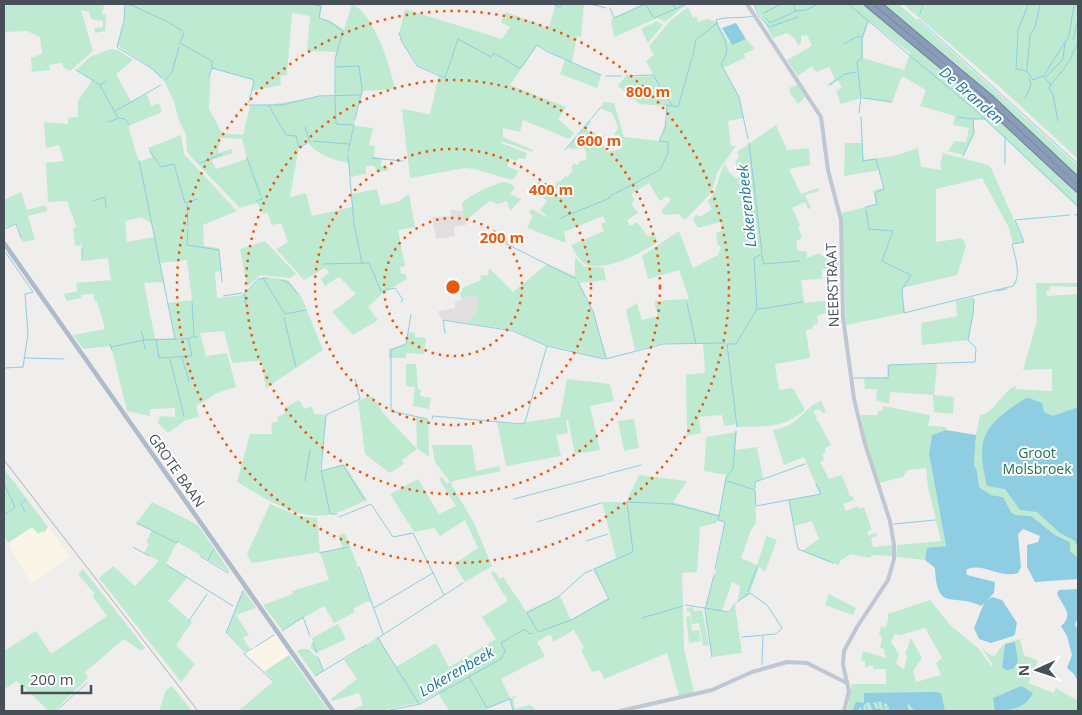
<svg xmlns="http://www.w3.org/2000/svg" width="1082" height="715" font-family="'Open Sans',sans-serif">
<style>
.commercial{fill:#faf5e7}
.education{fill:#e0dede}
.green{fill:#bfead2;fill-rule:evenodd}
.water{fill:#8fcde3}
.lines{fill:none;stroke-linecap:round;stroke-linejoin:round}
.stream{stroke:#8fcde3;stroke-width:1}
.highway-casing{stroke:#7488a3;stroke-width:8}
.secondary{stroke:#bfc7d2;stroke-width:4}
.primary{stroke:#afbbca;stroke-width:4.5}
.highway{stroke:#899db8;stroke-width:5.5}
.rail{stroke:#b0b2b7;stroke-width:1}
.ring{fill:none;stroke:#e8590c;stroke-width:2.5;stroke-dasharray:2.5 5}
.labels{text-anchor:middle;dominant-baseline:central;stroke-width:4;stroke-linejoin:round;paint-order:stroke}
.street-label{font-size:14px;fill:#474f59;stroke:#fff}
.park-label{font-size:14px;fill:#1f734e;stroke:#fff}
.water-label{font-size:15px;font-style:italic;fill:#19779a;stroke:#fff}
.centre{fill:#e8590c;stroke:#fff;stroke-width:2.5}
.ring-label{font-size:15px;text-anchor:middle;font-weight:bold;fill:#e8590c;stroke:#fff;stroke-width:4;stroke-linejoin:round;paint-order:stroke}
</style>
<rect width="100%" height="100%" fill="#f0eded"/>
<g class="commercial">
<polygon points="32,527 43,533 48,527 70,556 31,584 8,543"/>
<polygon points="276,635 289,655 265,671 244,652"/>
</g>
<g class="education">
<polygon points="450,210 464,211 466,225 454,227 455,236 436,239 432,217 451,216"/>
<polygon points="483,292 478,325 441,319 438,311 455,308 455,302"/>
</g>
<g class="green">
<polygon points="4,4 104,4 102,14 106,15 105,31 95,33 94,28 103,27 103,21 91,19 89,12 81,10 93,51 70,71 64,68 62,63 49,65 50,70 32,72 31,58 42,54 40,37 27,31 6,32 4,36"/>
<path d="M125 4H322L320 18 331 21 344 30 352 4C374 14 390 65 395 89L363 91 356 112 354 126 373 128 369 145 375 146 374 157 382 158 381 166 388 167V171L376 172 375 166H366V174L350 177 348 163C333 160 318 155 308 143L299 147 290 197 306 193 312 216 352 207 351 194 377 189 381 205 398 202 409 194 415 227 398 230 405 266 400 267 401 274H405L407 279 383 293 368 307 378 320 353 335 332 312 356 294 339 277 325 286 321 279 329 273 325 268 304 280 276 249 288 242 281 223 272 225 267 212 264 214 257 203 240 208 192 158 187 151 186 135 178 118 174 101 164 81 150 67 117 45 124 23ZM292 13 310 16 307 51 336 52 335 96C305 95 281 107 250 105L243 135 222 133 209 109 211 68 253 80 252 91 281 85 280 76 287 75ZM220 138 242 139 247 159 216 169 212 160 233 153 232 149 218 153Z"/>
<polygon points="562,4 584,4 581,37 577,36 572,63 601,75 597,88 560,74 565,60 537,45 510,85 566,107 558,119 574,133 569,139 523,120 520,132 503,128 503,137 533,150 532,152 501,141 502,143 527,153 525,159 519,158 516,161 510,159 507,166 519,171 513,180 474,169 465,168 410,178 402,109 430,114 439,74 418,66 402,42 399,34 405,9 502,39 510,27 501,22 506,12 549,28 555,5 560,6"/>
<polygon points="644,4 687,4 665,22 658,18 614,37 611,19"/>
<path d="M750 4H862L964 89 1078 195V208L985 119H974V133L964 155 948 151 955 141 966 142 969 128 953 125 955 116 920 106 926 90 902 76 892 102 862 98 841 104 836 91 842 88 838 80 829 86 828 84 835 79 829 67 816 72 812 66 798 76 787 60 812 46 807 35 801 36V44L798 45 795 39 787 33 773 38 755 5ZM869 21 910 53 904 70 863 58V39Z"/>
<polygon points="883,4 898,4 916,19 1078,166 1078,176 959,66"/>
<polygon points="903,4 1078,4 1078,159 999,86"/>
<path d="M688 7 693 18 696 16 698 22 707 19 717 22 730 44 746 39 755 49 744 54 745 58 723 68 739 97 744 118 728 121 731 146H736L718 171 711 193 685 220 679 214 664 215 661 211 671 200 667 196 660 201 649 183 631 194 635 200 631 203 638 213 627 220 630 226 637 222 648 237 654 233 658 242C641 253 605 273 585 264 579 260 574 251 571 245L604 231 601 224 606 222 603 216 564 232 566 243 527 228 533 216 529 213 531 209 549 218 540 210 547 201 541 196 546 189 549 193 558 181 560 182 565 176 568 177 573 170 571 168 574 163 577 165 580 163 578 162 587 159 585 148 570 149 568 147 589 120 591 122 586 130 604 136 603 145 607 152 621 149 619 135H614L618 127 612 113 600 108 604 102 614 103 624 137 659 141 667 119V106L640 104 618 86 625 77 654 76 646 61 654 55 649 46 671 20Z"/>
<polygon points="657,21 663,25 648,43 641,29"/>
<path d="M110 49 118 50 133 60 116 74 131 101 147 94 151 106 159 103 162 112 128 126 139 162 152 157 148 148 181 135 184 154 237 211 203 225 204 246 219 248 221 271 215 272 217 298 242 295C265 276 254 275 288 280L302 298 323 350 266 388 261 361 232 363 224 331 200 333 206 356 227 353 236 387 217 393 196 406 199 417 186 420 168 433 158 423 160 416 175 417V408L150 409V416L127 411 111 346 83 349 73 335 105 329 97 301H95L93 294 81 295V298L67 301 64 294 77 291 76 283 111 280 108 258 83 261 81 237V245L75 246 73 228 79 226H76L67 201 48 202 46 163 64 161 59 145 46 148 44 122 68 124V118L78 117V101L92 80 76 70 90 57ZM142 217 152 224 154 237 127 242 125 221ZM187 260 192 300 168 303 175 338 155 339 144 283 164 282 160 263Z"/>
<polygon points="799,84 806,96 798,104 790,93 789,88"/>
<path d="M776 125 787 150 809 148 810 165 789 169 801 194 818 188 819 191 805 195 811 208 808 209 805 202 792 208 800 225 798 226 802 238 796 241 798 251H806L807 258 819 253 828 260H839V268L822 269V279L801 280 804 303 825 301 826 313 817 316 818 324 813 325V329L806 330 810 358 775 364 779 390 793 388 805 410C783 429 765 426 737 427V424L724 426 722 415 699 417 701 433 687 436 686 375 705 373 703 344 664 343 635 350 626 310 637 303 642 320 658 316 654 301 689 299 679 270 648 279 642 256 679 231 693 268 718 255 721 247 718 245 716 233 723 230 720 222 698 228 693 219 697 214 700 217 712 209 708 201C719 189 717 177 725 164L729 172 737 179 740 176 735 162 739 157 737 152Z"/>
<polygon points="845,143 862,143 864,160 894,156 918,148 921,167 942,170 940,165 943,153 988,165 991,168 1024,243 1013,244 1009,228 982,178 936,189 936,242 962,238 966,246 957,275 902,288 905,313 846,325 842,213 876,204 873,190 884,188 879,170 844,176"/>
<path d="M502 182H507L515 187 510 194 521 199 510 211 507 201 498 204 490 201 465 221 462 203C477 191 484 189 502 182Z"/>
<polygon points="21,192 27,210 45,205 47,211 28,216 35,240 22,242 17,223 4,228 4,200"/>
<polygon points="265,241 296,274 290,278 260,275 247,287 240,249"/>
<polygon points="575,257 584,266 604,268 606,280 579,283 593,312 607,359 546,345 512,330 468,323 476,313 479,299 474,295 461,299 460,289 481,280 480,276 488,275 489,268 513,292 547,264 575,276"/>
<path d="M1036 283H1078V287L1051 286 1049 291 1046 290 1047 296 1078 294V558L1070 551V542L1055 535 1031 516 1015 515 1011 512 1003 497 991 495 979 487 978 475 974 465 976 435 980 415C995 413 1001 393 1015 386L1017 389 1052 391V369L1023 370 1037 321Z"/>
<polygon points="973,297 974,307 969,340 922,345 921,323 957,316 956,301"/>
<polygon points="409,332 415,333 415,337 426,338 424,354 406,353 406,358 389,358 389,349 406,344"/>
<polygon points="406,364 416,364 418,389 421,390 420,396 431,398 429,409 413,406 415,387 406,386"/>
<polygon points="937,364 934,395 954,397 953,414 934,412 933,395 890,392 889,404 876,400 877,389 865,389 864,378 888,377 887,365"/>
<polygon points="567,379 610,384 614,401 590,406 600,450 575,454 568,420 566,420 568,433 556,435 561,456 506,466 497,422 515,424 560,417"/>
<polygon points="370,396 373,397 384,414 417,449 402,460 404,464 390,473 365,454 358,401"/>
<path d="M299 400 305 409 312 406 314 414 326 415 320 471 344 464 367 500C354 505 341 513 327 515 295 520 263 497 237 482L250 434H272L271 423 278 421 277 417 285 413 284 408Z"/>
<path d="M821 401 826 412 823 413 819 409 813 411 817 418 815 420 818 421 831 445 825 448 826 452 822 454 824 460 820 462 829 479 842 475 850 496H852L854 500 843 504 846 511 858 506 859 509 864 507 872 530 868 531V535L876 533 877 536 871 538 873 547 892 545V556L872 555 870 558 851 554 841 560 838 565 802 551 819 539 812 521 794 526 789 500 820 494 804 457 784 465 773 430C800 426 802 408 821 401Z"/>
<polygon points="883,406 930,415 928,426 946,427 946,430 932,435 929,454 946,546 936,547 925,558 925,560 896,557 897,545 941,541 928,487 926,468 908,470 903,477 879,483 864,435 861,415 877,415 878,411 883,411"/>
<polygon points="416,417 428,419 429,457 417,448"/>
<polygon points="634,419 639,448 624,451 618,421"/>
<polygon points="737,432 735,450 757,447 763,478 755,482 756,523 751,530 741,558 757,565 766,538 765,535 777,540 765,572 759,567 749,595 738,600 740,586 732,582 722,611 729,613 735,605 742,653 712,657 705,609 715,574 725,522 718,520 716,523 700,527 697,572 682,573 684,648 694,693 679,696 667,653 604,679 600,670 592,672 581,650 584,648 574,630 553,642 551,635 548,635 537,642 545,656 501,679 510,698 518,695 513,699 515,709 529,705 535,708 534,711 513,711 510,699 483,711 449,711 438,693 419,703 387,709 387,711 350,711 363,705 359,693 332,701 331,699 357,679 344,660 378,637 396,667 436,643 449,667 496,639 482,617 508,601 491,573 494,571 500,579 503,577 526,611 560,596 571,620 609,597 593,569 616,558 602,502 626,502 639,475 687,481 673,502 719,515 726,475 704,471 706,437"/>
<polygon points="432,445 472,445 476,471 499,466 501,471 453,481 451,484 474,523 492,566 465,582 454,564 478,548 465,520 440,536 434,528 414,532 390,494 418,479 439,514 456,506 439,479 442,477 447,484 450,482 435,462"/>
<polygon points="4,469 48,527 44,533 42,531 38,534 32,527 8,543 4,536"/>
<polygon points="152,502 198,525 231,573 177,542 166,564 187,578 168,601 192,622 176,645 195,664 181,682 99,578 113,566 135,586 159,561 144,553 149,544 146,542 152,530 136,524"/>
<polygon points="270,504 299,516 317,518 320,552 343,548 338,536 345,533 372,604 368,601 353,609 355,612 334,623 324,606 282,630 263,605 293,594 292,591 329,580 320,552 252,563 247,554"/>
<polygon points="83,569 145,648 141,651 124,639 85,672 88,678 54,711 49,711 17,681 4,689 4,651 36,631 51,654 107,616 93,597 94,593 78,574"/>
<polygon points="243,589 256,608 236,615 249,635 243,638 250,649 244,652 226,633"/>
<polygon points="829,594 856,608 853,615 825,605"/>
<path d="M930 600 950 625 979 649 991 666 993 665 981 647 990 655 995 656C1001 644 1007 642 1020 639L1024 655 1038 661 1028 683 1054 693 1056 688 1078 701V711H847L852 684H886V669H873V665L865 668V661H861L863 651 886 658 884 649 880 648 882 636 879 635 881 626 885 628 888 621V614ZM925 628 942 658 936 663 941 675 916 682 913 671 922 658 911 638 905 654 907 656 904 669 896 664 899 654 891 642 895 634 900 635ZM1014 642 1018 662 1002 667 1005 644Z"/>
<polygon points="693,607 694,611 702,610 709,645 703,646 699,623 692,624 690,612 687,612 687,608"/>
<polygon points="690,616 692,631 699,630 701,641 689,643 686,617"/>
<polygon points="338,624 346,639 316,653 310,647 313,642 312,638"/>
<polygon points="301,649 308,649 317,657 324,671 315,676 297,651"/>
<polygon points="289,655 329,711 238,711 274,681 265,671"/>
<polygon points="172,686 192,711 159,711 166,690"/>
</g>
<g class="water">
<polygon points="736,23 746,39 732,45 722,28"/>
<path d="M1029 398 1042 403 1044 412 1053 416 1078 407V549L1075 541 1060 533 1037 512 1020 510 1005 489 987 486C975 437 984 426 1024 399Z"/>
<path d="M946 430 976 435 974 465 977 471 979 487 991 495 1003 497 1011 512 1015 515 1031 516 1055 535 1070 542V551L1078 558V579L1035 582 1027 567V545L1038 542 1040 536 1023 529 1018 534 1021 567 1018 573C1001 579 980 561 966 570L967 575 995 582 994 593 981 606C954 592 937 614 935 568L925 560 927 548 946 546 929 454 932 435Z"/>
<path d="M1078 589V618L1075 624 1078 632V681L1074 674 1067 668 1072 655 1067 636 1061 626C1075 615 1062 606 1057 593L1059 590Z"/>
<polygon points="992,597 1002,600 1017,623 1015,634 1013,636 991,643 979,639 974,628 985,601"/>
<polygon points="1015,642 1018,662 1013,669 1006,670 1002,667 1005,644"/>
<path d="M1021 686 1033 693C1026 708 1010 711 995 711L993 698Z"/>
<polygon points="934,692 941,693 945,711 915,711 907,703 909,711 889,711 889,707 886,708 888,706 886,703 884,704 885,711 884,711 881,701 873,703 876,709 879,709 879,707 882,711 873,711 869,702 864,704 863,711 860,707 858,711 852,711 856,702 864,703 864,693"/>
</g>
<g class="lines">
<g class="stream">
<polyline points="125,4 124,21 117,47 151,68 162,78"/>
<polyline points="129,4 170,23 182,31"/>
<polyline points="310,4 321,6 319,18 328,21 343,31 335,59 335,97"/>
<polyline points="552,4 560,7 562,4"/>
<polyline points="590,4 606,8"/>
<polyline points="672,4 676,9"/>
<polyline points="754,4 759,16 769,27 798,17"/>
<polyline points="793,4 796,11 806,10 818,4"/>
<polyline points="848,4 973,108 1078,206"/>
<polyline points="1028,5 1018,30 1016,69 1027,71 1033,80 1043,76 1051,85 1049,88 1053,95 1058,121"/>
<polyline points="610,8 614,18 645,4 654,18 687,4"/>
<polyline points="764,13 781,4"/>
<polyline points="920,14 923,4"/>
<polyline points="766,18 770,23 796,11"/>
<polyline points="918,19 1078,164"/>
<polyline points="184,33 180,43 212,61 212,68 251,79 254,81 249,102"/>
<polyline points="399,33 402,42 417,66 445,78 458,39 491,57 494,53 519,68 521,68 537,45 548,52 601,75"/>
<polyline points="697,39 717,23"/>
<polyline points="1073,40 1078,20"/>
<polyline points="844,44 856,37 861,37"/>
<polyline points="693,56 696,40"/>
<polyline points="1069,61 1078,43"/>
<polyline points="336,67 359,66 362,90"/>
<polyline points="1027,69 1030,35 1035,27 1040,5"/>
<polyline points="76,70 100,85 118,118 125,119 129,125"/>
<polyline points="1044,75 1069,36 1074,4"/>
<polyline points="209,76 212,68"/>
<polyline points="606,76 621,76"/>
<polyline points="626,76 653,75 672,105"/>
<polyline points="1046,77 1063,59 1065,42"/>
<polyline points="165,80 172,72 179,47"/>
<polyline points="100,85 106,81"/>
<polyline points="830,85 845,74 856,72"/>
<polyline points="1051,85 1068,63"/>
<polyline points="335,98 336,124 353,125"/>
<polyline points="863,98 892,102"/>
<polyline points="1025,98 1031,85 1029,78"/>
<polyline points="249,105 282,105 319,96 361,95"/>
<polyline points="269,106 286,135 296,136 299,148 307,143"/>
<polyline points="115,111 161,85"/>
<polyline points="859,113 861,97 857,62 862,58 862,38 868,21"/>
<polyline points="861,117 863,161 876,159 884,189 875,193 877,204 866,207"/>
<polyline points="958,117 972,119"/>
<polyline points="592,118 600,108"/>
<polyline points="355,119 362,91"/>
<polyline points="108,122 117,119"/>
<polyline points="305,127 310,142"/>
<polyline points="584,127 591,119"/>
<polyline points="1005,137 1005,164"/>
<path d="M748 139 739 97 721 64C734 45 721 38 716 20 728 16 740 19 753 16"/>
<polyline points="313,141 349,144"/>
<polyline points="565,150 583,129"/>
<polyline points="150,151 161,167 174,164 185,203 197,199"/>
<polyline points="348,152 354,125"/>
<polyline points="348,155 354,224 362,263 369,263 381,291 395,288 403,300 401,302"/>
<polyline points="963,156 974,133 973,119 986,119"/>
<polyline points="247,158 262,199 256,201"/>
<polyline points="372,158 403,161"/>
<polyline points="139,160 175,339"/>
<polyline points="200,163 222,154"/>
<polyline points="537,185 541,180"/>
<polyline points="535,187 536,186"/>
<polyline points="93,201 105,197 106,207"/>
<polyline points="187,205 188,226"/>
<polyline points="866,210 869,229 893,231 882,261 911,275 902,290 904,313 1013,286"/>
<polyline points="1075,215 1078,214"/>
<polyline points="561,218 610,198 610,196 660,170 668,153 668,142 659,141 665,129 667,105 678,107 692,58"/>
<polyline points="4,229 16,224 21,238"/>
<polyline points="188,229 187,245 219,250 222,282"/>
<polyline points="495,238 576,279"/>
<polyline points="762,256 764,264 799,261"/>
<polyline points="82,260 82,249"/>
<polyline points="323,264 362,263"/>
<polyline points="263,278 285,314 306,310"/>
<polyline points="281,280 289,283 298,294"/>
<polyline points="578,282 593,311 606,358"/>
<path d="M1013 286C1022 276 1015 257 1012 244L1024 242 1015 220 1070 215"/>
<polyline points="996,291 1007,289"/>
<polyline points="223,296 242,293"/>
<polyline points="192,302 194,337"/>
<polyline points="687,303 696,344"/>
<polyline points="247,308 244,294 258,279 267,278"/>
<polyline points="767,308 803,302"/>
<polyline points="757,309 766,308"/>
<polyline points="411,315 406,344 391,350 391,411 427,419"/>
<polyline points="284,318 296,367"/>
<polyline points="141,331 144,340"/>
<polyline points="445,333 443,320 513,331 547,346"/>
<polyline points="191,337 197,337"/>
<polyline points="156,339 159,358 192,356 188,338"/>
<polyline points="180,339 190,338"/>
<polyline points="143,340 145,349"/>
<polyline points="110,344 112,350"/>
<polyline points="111,347 144,340 178,339"/>
<polyline points="25,358 64,359"/>
<polyline points="182,358 189,381"/>
<polyline points="170,359 184,416"/>
<polyline points="606,359 663,344 725,343"/>
<polyline points="4,368 23,367 28,334 25,294 33,292 6,253"/>
<polyline points="853,378 888,378 889,365 975,362 976,348 968,340 973,314 974,299"/>
<polyline points="432,419 433,416 522,424 525,422 547,346 604,359"/>
<polyline points="737,427 727,344 736,344 757,309 754,258 762,254 749,143"/>
<polyline points="322,471 343,465 364,499"/>
<polyline points="607,474 641,465"/>
<polyline points="305,481 310,450"/>
<polyline points="727,481 755,490 756,506 821,494 816,484"/>
<polyline points="4,484 15,507 11,511"/>
<polyline points="755,488 755,482 805,464"/>
<polyline points="514,499 605,475"/>
<polyline points="789,500 798,549 833,563"/>
<polyline points="25,512 21,504 26,499"/>
<polyline points="5,514 10,511"/>
<polyline points="337,514 330,514 321,470 326,415 360,399 355,379"/>
<polyline points="4,515 4,514"/>
<polyline points="339,517 371,504 393,537 413,533 444,595"/>
<polyline points="537,522 601,503"/>
<polyline points="137,523 177,543 178,540"/>
<polyline points="894,524 935,520"/>
<polyline points="586,541 608,534"/>
<polyline points="133,547 149,556"/>
<polyline points="319,553 348,547"/>
<polyline points="200,556 228,573"/>
<polyline points="208,560 214,549"/>
<polyline points="167,565 233,606"/>
<polyline points="359,567 383,634"/>
<polyline points="715,569 725,522 718,520 719,516"/>
<polyline points="592,570 585,573 558,597 527,613 538,632 571,620 609,599 594,569 633,552 627,502 673,504 719,516 726,478 733,469 736,431"/>
<polyline points="748,591 757,567"/>
<polyline points="737,602 750,593 767,605 782,628 776,634 742,637"/>
<polyline points="686,605 729,612 735,604"/>
<polyline points="374,608 433,573"/>
<polyline points="642,618 683,606"/>
<polyline points="189,621 207,594"/>
<polyline points="282,631 303,617 310,636"/>
<polyline points="226,633 243,591"/>
<polyline points="378,638 463,583"/>
<polyline points="378,638 419,704"/>
<polyline points="313,643 317,653"/>
<polyline points="255,647 274,635"/>
<polyline points="249,650 244,654 274,682"/>
<polyline points="250,650 253,648"/>
<polyline points="318,657 323,670"/>
<polyline points="712,657 705,610 714,575"/>
<polyline points="762,665 763,636"/>
<polyline points="315,676 366,645"/>
<polyline points="469,677 487,708 510,699 513,711"/>
<polyline points="877,702 879,707"/>
<polyline points="865,704 868,711"/>
<polyline points="56,711 87,683"/>
<polyline points="385,711 420,704 501,659 505,651 501,643 525,629 529,634 532,633"/>
</g>
<g class="highway-casing">
<g id="highway">
<polyline points="868,4 968,87 1078,189"/>
<polyline points="878,4 990,98 1078,181"/>
</g>
</g>
<g class="secondary">
<polyline points="747,4 821,117 828,170 841,220 843,317 854,399 865,444 890,521 894,545 894,559 888,580 857,627 844,651 843,665 849,691 844,711"/>
<polyline points="620,711 712,690 752,672 787,662 807,663 847,683"/>
</g>
<polyline class="primary" points="4,243 333,711"/>
<use href="#highway" class="highway"/>
<polyline class="rail" points="4,460 198,711"/>
</g>
<g class="ring">
<circle cx="453" cy="287" r="69"/>
<circle cx="453" cy="287" r="138"/>
<circle cx="453" cy="287" r="207"/>
<circle cx="453" cy="287" r="276"/>
</g>
<g class="labels">
<g class="street-label">
<text transform="translate(832 285) rotate(-92)">NEERSTRAAT</text>
<text transform="translate(177 470) rotate(55)">GROTE BAAN</text>
</g>
<g class="park-label">
<text x="1037" y="452">Groot<tspan x="1037" dy="16">Molsbroek</tspan></text>
</g>
<g class="water-label">
<text transform="translate(972 95) rotate(41)">De Branden</text>
<text transform="translate(746 206) rotate(-96)">Lokerenbeek</text>
<text transform="translate(456 671) rotate(-30)">Lokerenbeek</text>
</g>
</g>
<circle cx="453" cy="287" r="8" class="centre"/>
<g class="ring-label">
<text x="648" y="97">800 m</text>
<text x="599" y="146">600 m</text>
<text x="551" y="195">400 m</text>
<text x="502" y="243">200 m</text>
</g>
<rect width="1082" height="715" fill="none" stroke="#474f59" stroke-width="10"/>
<g transform="translate(1037 670) rotate(267)" stroke="#ffffff" stroke-width="4" paint-order="stroke">
<path d="M0-4L9 19L0 12L-9 19Z" fill="#474f59"/>
<text y="-8" font-size="14" font-weight="bold" text-anchor="middle" fill="#474f59">N</text>
</g>
<path d="M22 685v8h69v-8" fill="none" stroke="#474f59" stroke-width="2.5"/>
<text x="30" y="685" font-size="15" fill="#474f59" stroke="#ffffff" stroke-width="4" paint-order="stroke">200 m</text>
</svg>
